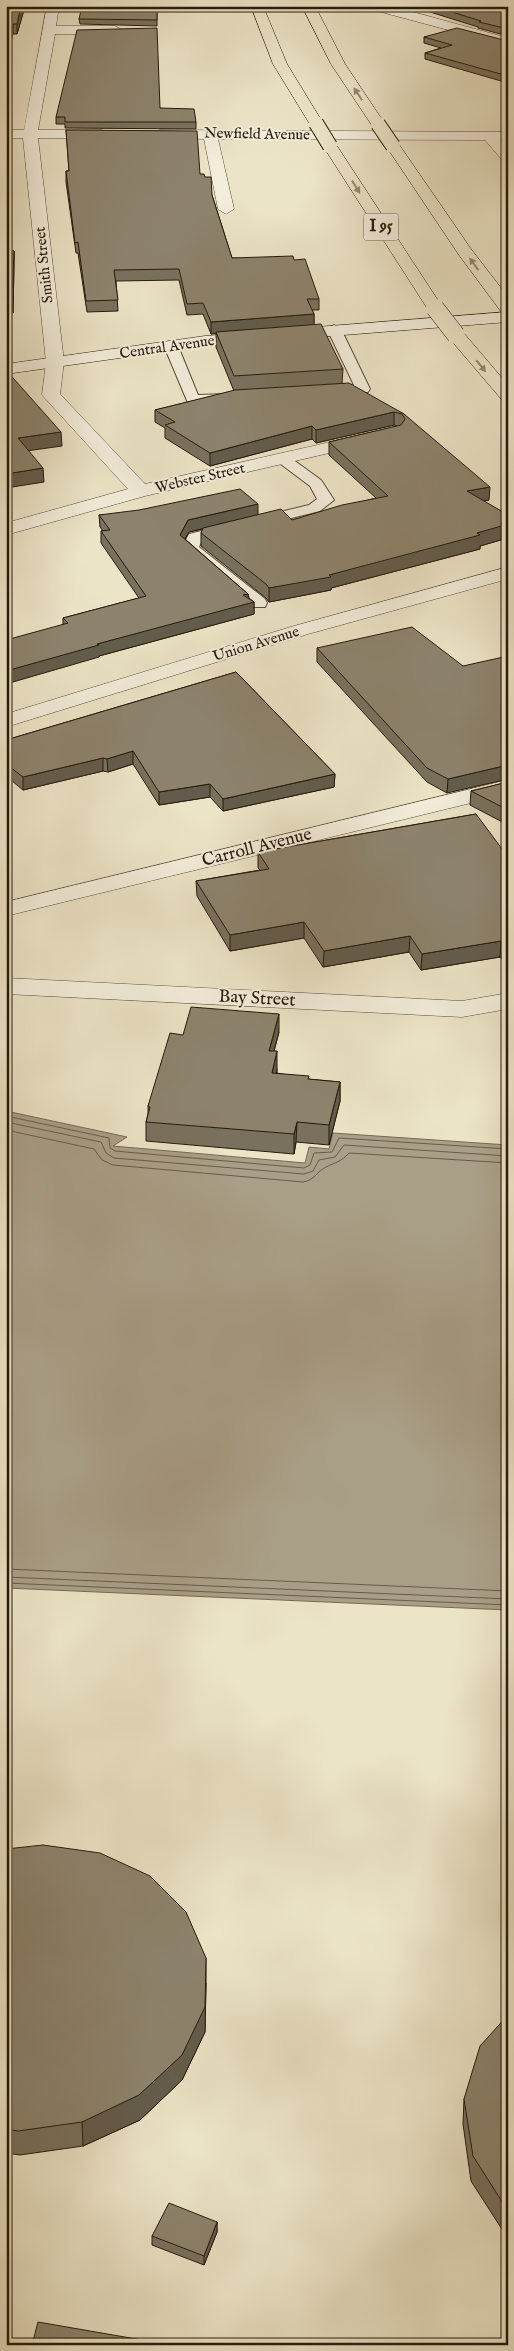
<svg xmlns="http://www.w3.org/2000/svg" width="514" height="2351" font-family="'IM FELL English',serif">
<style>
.water{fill:#a99f87;stroke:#756a55}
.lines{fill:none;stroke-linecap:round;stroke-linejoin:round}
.shore{stroke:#685c49;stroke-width:1}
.lane-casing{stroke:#584c3a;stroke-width:2}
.street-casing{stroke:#584c3a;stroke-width:1}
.secondary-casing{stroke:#271a0b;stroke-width:1}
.highway-casing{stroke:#271a0b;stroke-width:1}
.lane{fill:#f3eddb;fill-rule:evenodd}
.street{fill:#f3eddb;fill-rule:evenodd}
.secondary{fill:#f3eddb;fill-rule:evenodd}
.highway{fill:#ece4c7;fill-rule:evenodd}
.highway-bridge-far1-casing{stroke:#271a0b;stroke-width:16;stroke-linecap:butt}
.highway-bridge-casing{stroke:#271a0b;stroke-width:19;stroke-linecap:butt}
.highway-bridge-far1{stroke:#ece4c7;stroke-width:14}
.highway-bridge{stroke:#ece4c7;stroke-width:18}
.wall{fill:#79715e;stroke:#271a0b}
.shaded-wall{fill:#635c4c;stroke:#271a0b}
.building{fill:#8d836d;stroke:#271a0b}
.oneway{fill:#938972}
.labels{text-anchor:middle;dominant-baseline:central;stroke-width:4;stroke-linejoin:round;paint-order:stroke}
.far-street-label{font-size:15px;fill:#271a0b;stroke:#f3eddb}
.shield{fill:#f3eddb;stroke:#645949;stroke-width:1}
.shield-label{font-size:16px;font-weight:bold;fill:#271a0b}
.street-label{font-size:18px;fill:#271a0b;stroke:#f3eddb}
</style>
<rect width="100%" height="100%" fill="#ece4c7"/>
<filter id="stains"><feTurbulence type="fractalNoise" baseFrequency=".004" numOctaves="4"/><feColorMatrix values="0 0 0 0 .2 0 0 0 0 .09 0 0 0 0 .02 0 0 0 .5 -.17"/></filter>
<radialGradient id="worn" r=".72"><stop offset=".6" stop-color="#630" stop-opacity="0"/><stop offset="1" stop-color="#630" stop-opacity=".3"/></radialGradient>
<polygon class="water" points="6,1111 127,1137 113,1146 305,1163 309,1147 329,1149 333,1133 508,1145 508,1610 6,1588"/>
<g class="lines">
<g class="shore">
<polyline points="6,1116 109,1138 110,1148 115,1151 304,1168 310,1165 314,1153 332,1152 339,1138 508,1149"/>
<polyline points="6,1122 101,1142 106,1153 114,1158 304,1174 313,1171 319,1160 335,1157 344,1145 508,1156"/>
<path d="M6 1130 94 1149 102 1160 113 1165 303 1182C315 1180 316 1172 326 1167 336 1162 341 1162 349 1153L508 1163"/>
<polyline points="6,1569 508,1591"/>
<polyline points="6,1577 508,1599"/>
<polyline points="6,1583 508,1605"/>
</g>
<g class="lane-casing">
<g id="lane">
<polygon points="334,325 341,329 370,389 368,392 331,395 324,391 331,387 354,385 327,329"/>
<polygon points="171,342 178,346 198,395 226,394 233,398 231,401 188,403 164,346"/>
<polygon points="283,454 288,456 321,480 334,500 320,511 202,540 199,547 265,599 267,603 265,607 253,607 182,548 189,534 309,505 317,499 310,486 278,462 275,459 278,456"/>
</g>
</g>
<g class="street-casing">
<g id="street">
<polygon points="47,6 59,6 56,26 115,26 122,30 115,34 55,34 38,130 102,130 109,134 102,138 38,138 64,362 60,394 145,484 366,434 372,435 375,439 372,443 145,496 6,535 6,523 128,489 42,395 46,362 23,138 6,138 6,130 24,130"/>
<polygon points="369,6 391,6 508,38 508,46 370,9"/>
<polygon points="160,130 508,132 508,140 501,140 508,149 508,162 503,161 485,140 218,139 234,209 226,214 218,209 204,139 155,137 153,134"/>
<polygon points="508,567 508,579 308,634 6,727 6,714 294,626"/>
<polygon points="508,780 508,794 6,916 6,902"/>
<polygon points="6,978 462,1001 508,993 508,1009 462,1017 6,994"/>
</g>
</g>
<g class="secondary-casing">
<polygon id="secondary" points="508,312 508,322 205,346 6,374 6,364 205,336"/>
</g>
<g class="highway-casing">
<g id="highway">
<polygon points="251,6 263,6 287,64 323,123 321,126 311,126 273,64"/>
<polygon points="302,6 315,6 345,64 385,124 383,127 373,127 331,64"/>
<polygon points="330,142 337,146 443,308 441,312 429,312 427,308 323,146"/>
<polygon points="393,142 398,143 471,249 508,297 508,314 502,313 459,255 386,146"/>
<polygon points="456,330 462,331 508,385 508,401 502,400 450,339 448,335 450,331"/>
</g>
</g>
<use href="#lane" class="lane"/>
<use href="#street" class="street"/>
<use href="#secondary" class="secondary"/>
<use href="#highway" class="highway"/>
<g class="highway-bridge-far1-casing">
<g id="highway-bridge-far1">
<polyline points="316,123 330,146"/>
<polyline points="378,124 393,146"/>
</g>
</g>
<g class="highway-bridge-casing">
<polyline id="highway-bridge" points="435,308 456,335"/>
</g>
<use href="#highway-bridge-far1" class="highway-bridge-far1"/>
<use href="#highway-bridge" class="highway-bridge"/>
</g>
<g class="wall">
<polygon points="6,6 25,6 17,34 13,34"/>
<polygon points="157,6 157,26 80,24 79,19"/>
<polygon points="411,6 508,6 508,36 478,28 478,27"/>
<polygon points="424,37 508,41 508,83 425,59 425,53 441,48 424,43"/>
<polygon points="160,108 196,122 196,129 65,128 65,124 56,124 56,117"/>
<polygon points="66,130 200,174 205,177 212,195 232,258 294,260 319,299 319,310 312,310 314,314 314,325 343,369 342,383 404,414 489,500 483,501 508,515 508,535 504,536 504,539 480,546 480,549 331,588 331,590 269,602 266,598 201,546 201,533 203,529 189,532 185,539 248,594 249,598 254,602 254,614 99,656 99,657 63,624 63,618 139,598 101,543 101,531 103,531 100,527 99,515 258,515 292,520 376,498 329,455 329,442 397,426 394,425 316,443 312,439 210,466 165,438 165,428 155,422 155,410 234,391 216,347 216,333 211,334 203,314 187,315 179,280 116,281 118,311 87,312 78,253 76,253 66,182 66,171 69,171"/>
<polygon points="6,244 7,251 14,251 14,264 13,313 10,313 10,347 6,347"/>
<polygon points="317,648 463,666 447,793 427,782 317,662"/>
<polygon points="236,672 335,774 334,787 223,811 210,797 159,805 133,764 108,772 103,771 23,790 6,776 6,740"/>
<polygon points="508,782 508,825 470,805 471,791"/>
<polygon points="476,814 508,959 502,959 500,957 421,970 409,952 323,967 304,938 230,951 197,896 196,881 260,870 258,868 258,852"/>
<polygon points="279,1032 274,1051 277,1070 277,1073 308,1079 340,1082 340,1101 329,1145 296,1142 294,1154 146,1141 146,1122 148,1114 148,1106 183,1035"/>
<polygon points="6,1849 206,1983 205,2032 182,2080 140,2120 83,2146 20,2155 6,2153"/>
<polygon points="508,2015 508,2237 505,2234 471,2181 463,2124 464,2099"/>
<polygon points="217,2222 217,2232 204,2265 152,2245 152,2236"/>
</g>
<g class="shaded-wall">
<polygon points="21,6 25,6 17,34 17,24"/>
<polygon points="13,24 13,34 6,64 6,51"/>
<polygon points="14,251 14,264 13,313 12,300"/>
<polygon points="314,314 314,325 211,334 211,322"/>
<polygon points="394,412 394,425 316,443 316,430"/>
<polygon points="312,426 312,439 210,466 210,453"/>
<polygon points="61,432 62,446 19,452 18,438"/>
<polygon points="43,468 44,482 6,488 6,474"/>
<polygon points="490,487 489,500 466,504 467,491"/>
<polygon points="258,504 258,515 189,532 180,547 180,535 188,520"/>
<polygon points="508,521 508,535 504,536 504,539 480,546 480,549 331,588 331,590 269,602 269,588 329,575 477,533 501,523"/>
<polygon points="248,594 249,603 254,602 254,614 99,656 99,657 6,684 6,671 97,644 243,595"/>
<polygon points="133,751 133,764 108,772 107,759"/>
<polygon points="103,758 103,771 23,790 23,777"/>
<polygon points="508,765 508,779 447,793 448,779"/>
<polygon points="335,774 334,787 223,811 223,799"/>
<polygon points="210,784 210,797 159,805 159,792"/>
<polygon points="304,922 304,938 230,951 230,935"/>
<polygon points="410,936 409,952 323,967 324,951"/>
<polygon points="501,941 500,957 421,970 422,954"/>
<polygon points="508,943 508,959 502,959 503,944"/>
<polygon points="279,1014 279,1032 269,1070 269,1051"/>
<polygon points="277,1051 277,1070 272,1092 272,1073"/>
<polygon points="340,1082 340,1101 329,1145 329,1125"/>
<polygon points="297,1122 296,1142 294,1154 294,1134"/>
<polygon points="206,1958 206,1983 205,2032 182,2080 140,2120 83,2146 82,2122"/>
<polygon points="217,2222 217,2232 204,2265 204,2256"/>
</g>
<g class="building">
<polygon points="6,6 21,6 17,24 13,24 6,51"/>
<polygon points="82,6 157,6 157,20 79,19"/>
<polygon points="433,6 508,6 508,29 479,22 481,21"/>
<polygon points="157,28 160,108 194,109 196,122 65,122 65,117 56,117 77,30"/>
<polygon points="457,28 508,41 508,76 425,53 452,45 424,37"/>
<polygon points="66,130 197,131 200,174 204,174 205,177 211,177 212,195 232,258 293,256 294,260 305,259 319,299 307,299 314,314 211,322 203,303 187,304 179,269 114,270 118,300 86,301 78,242 75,243 66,171 69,171"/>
<polygon points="6,244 7,251 14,251 12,300 9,300 10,334 6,334"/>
<polygon points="321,324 343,369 234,376 216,332"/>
<polygon points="6,370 61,432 18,438 43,468 6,474"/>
<polygon points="349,383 404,414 490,487 467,491 508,515 508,521 501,523 505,525 477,533 480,535 329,575 331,577 269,588 266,584 201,533 203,528 281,509 292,520 342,505 388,496 329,442 401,425 405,419 402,414 394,412 316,430 312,426 210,453 165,425 175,422 155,410 235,390"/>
<polygon points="240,489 258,504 188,520 180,535 248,594 243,595 254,602 97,644 99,645 6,671 6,640 68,623 63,618 146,596 101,531 110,530 99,515 139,510"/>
<polygon points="412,627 463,666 508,656 508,765 448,779 427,768 317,648"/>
<polygon points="236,672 335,774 223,799 210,784 159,792 133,751 107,759 103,758 23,777 6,764 6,740"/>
<polygon points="508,782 508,810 471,791"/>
<polygon points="476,814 508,857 508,943 503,944 501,941 422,954 410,936 324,951 304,922 230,935 196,881 269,869 258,852"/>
<polygon points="191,1007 279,1014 269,1051 277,1051 272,1073 309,1076 308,1079 340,1082 329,1125 297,1122 294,1134 146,1122 150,1107 148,1106 170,1033 183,1035"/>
<polygon points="43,1845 100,1853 150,1876 186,1912 206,1958 205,2007 182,2055 139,2095 82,2122 18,2131 6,2129 6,1849"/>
<polygon points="508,2015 508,2211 473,2156 464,2099 480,2046"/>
<polygon points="169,2203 217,2222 204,2256 152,2236"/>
<polygon points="38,2322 171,2345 32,2345"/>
</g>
<defs><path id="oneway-solid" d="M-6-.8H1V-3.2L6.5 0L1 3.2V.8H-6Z" transform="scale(1.25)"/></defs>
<g class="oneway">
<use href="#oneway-solid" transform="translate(358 94) rotate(-123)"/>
<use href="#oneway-solid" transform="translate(356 187) rotate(58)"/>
<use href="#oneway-solid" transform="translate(474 264) rotate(-126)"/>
<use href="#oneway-solid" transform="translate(481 366) rotate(50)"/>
</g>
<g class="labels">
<g class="far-street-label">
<text transform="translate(257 134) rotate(1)">Newfield Avenue</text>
<text transform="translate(44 265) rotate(-96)">Smith Street</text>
<text transform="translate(167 347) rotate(-8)">Central Avenue</text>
<text transform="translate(200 478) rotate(-13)">Webster Street</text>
<text transform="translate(256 644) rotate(-17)">Union Avenue</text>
</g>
<rect class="shield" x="363.5" y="213.5" width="35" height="27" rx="4"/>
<g class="shield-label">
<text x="381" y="227">I 95</text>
</g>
<g class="street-label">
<text transform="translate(257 848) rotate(-14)">Carroll Avenue</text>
<text transform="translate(257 999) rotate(3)">Bay Street</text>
</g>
</g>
<rect width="514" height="2351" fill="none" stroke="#ece4c7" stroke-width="25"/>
<rect x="8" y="8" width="499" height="2336" fill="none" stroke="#271a0b" stroke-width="2.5"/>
<rect x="12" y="12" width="489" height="2326" fill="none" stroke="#271a0b"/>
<rect width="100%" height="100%" filter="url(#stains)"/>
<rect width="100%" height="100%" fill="url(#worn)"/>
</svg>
